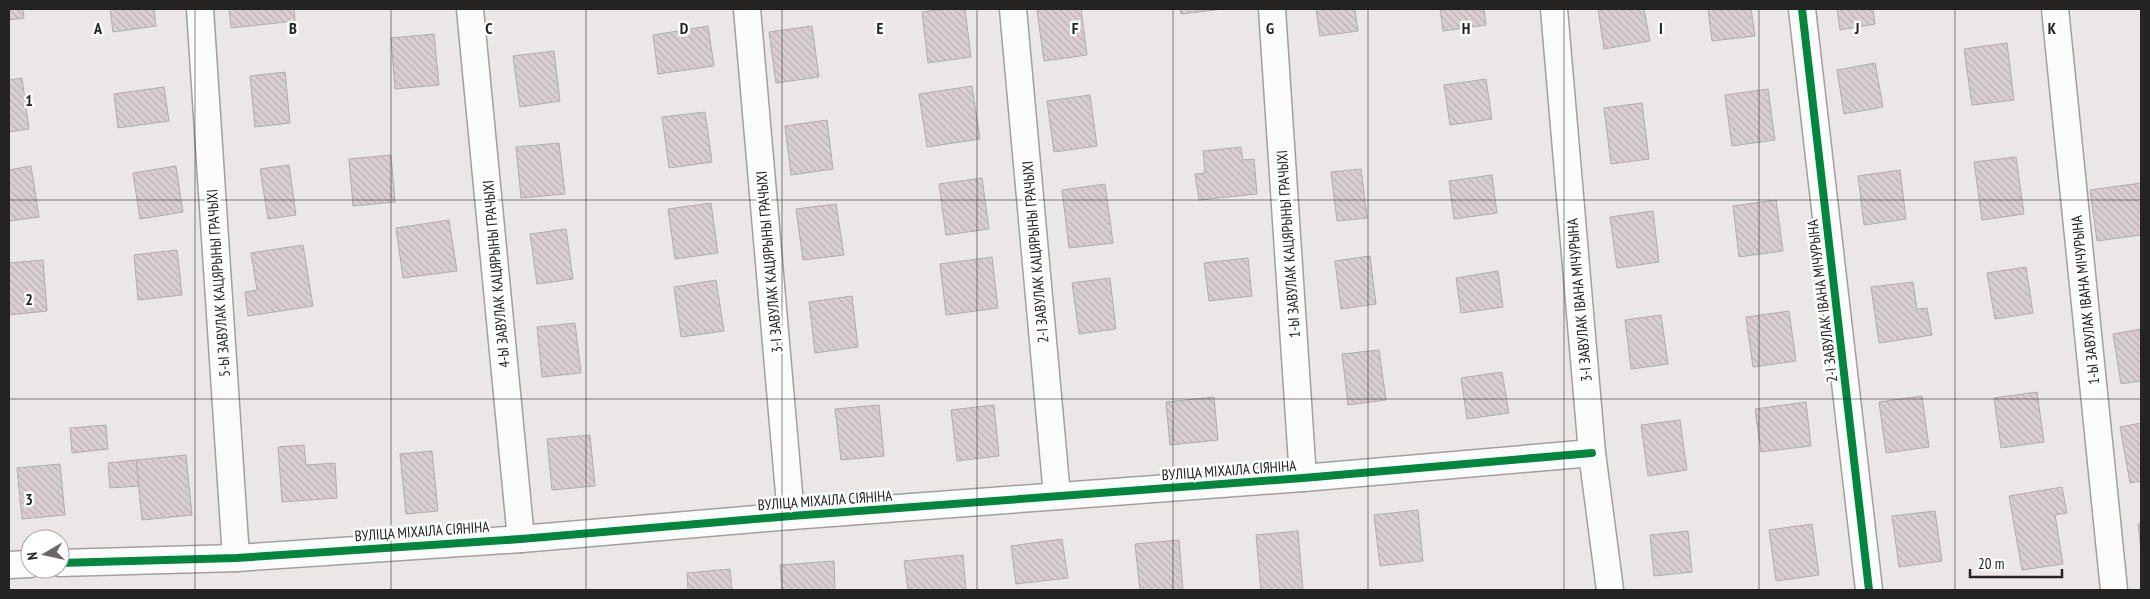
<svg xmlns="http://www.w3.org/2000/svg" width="2150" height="599" font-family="'PT Sans Narrow',sans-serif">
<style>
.building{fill:url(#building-back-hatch);stroke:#b0adae}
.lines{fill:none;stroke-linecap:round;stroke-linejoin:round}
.street-casing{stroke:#a29f9f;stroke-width:29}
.street{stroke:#fcfbfb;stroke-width:26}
.cycleway-casing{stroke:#fff;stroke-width:11}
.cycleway{stroke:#00873e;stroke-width:8}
.grid{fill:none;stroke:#252222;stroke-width:1;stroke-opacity:0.55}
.labels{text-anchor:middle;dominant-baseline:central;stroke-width:5;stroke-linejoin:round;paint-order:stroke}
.street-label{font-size:15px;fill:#252222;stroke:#fff}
.grid-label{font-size:16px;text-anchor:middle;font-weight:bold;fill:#252222;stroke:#fff;stroke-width:5;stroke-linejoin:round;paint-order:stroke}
</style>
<defs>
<pattern id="building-back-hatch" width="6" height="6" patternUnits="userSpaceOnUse" patternTransform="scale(1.25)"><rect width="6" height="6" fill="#d9cfd1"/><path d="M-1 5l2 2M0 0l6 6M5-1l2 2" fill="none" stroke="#bab1b3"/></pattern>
</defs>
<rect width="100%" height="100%" fill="#ebe7e7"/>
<g class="building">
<polygon points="9,9 23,9 24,18 9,20"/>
<polygon points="110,9 154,9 156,26 113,32"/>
<polygon points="229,9 294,9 295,21 231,28"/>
<polygon points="945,9 965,9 971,57 928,63 922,12"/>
<polygon points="1045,9 1081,9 1087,55 1044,61 1037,10"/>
<polygon points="1180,9 1224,9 1181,14"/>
<polygon points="1316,9 1355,9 1358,31 1320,36"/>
<polygon points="1440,9 1484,9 1486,25 1443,31"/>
<polygon points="1598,9 1644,9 1650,41 1604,49"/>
<polygon points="1708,9 1751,9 1755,36 1712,41"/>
<polygon points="1837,9 1873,9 1875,24 1840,30"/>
<polygon points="708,26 714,66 658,74 653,35"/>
<polygon points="812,26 819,77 776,83 769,32"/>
<polygon points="434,34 439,85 395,89 391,38"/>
<polygon points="2007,43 2014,100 1972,105 1964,49"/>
<polygon points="554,51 560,101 520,107 513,56"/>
<polygon points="1875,63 1883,107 1844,114 1837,70"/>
<polygon points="285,72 290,123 255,127 250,76"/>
<polygon points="22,78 29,129 9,132 9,80"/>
<polygon points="1486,79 1492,119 1450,125 1444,85"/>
<polygon points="972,86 980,139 927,147 919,94"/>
<polygon points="164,87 169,121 118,128 114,94"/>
<polygon points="1768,89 1775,140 1732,146 1725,95"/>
<polygon points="1090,95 1097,146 1054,152 1047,101"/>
<polygon points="1642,103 1649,159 1611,164 1604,108"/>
<polygon points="705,112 712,162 669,168 662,117"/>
<polygon points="827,120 833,169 791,175 785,126"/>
<polygon points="559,143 565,194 521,198 516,147"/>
<polygon points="1241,147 1243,160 1254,159 1257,194 1199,200 1195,174 1205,173 1203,151"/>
<polygon points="391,155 395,202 353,206 349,159"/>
<polygon points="2016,157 2024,214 1982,220 1974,162"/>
<polygon points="289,165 296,215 268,219 260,169"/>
<polygon points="31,166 39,217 9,221 9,170"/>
<polygon points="176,166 183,212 140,219 133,173"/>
<polygon points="1361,169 1367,218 1337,221 1331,172"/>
<polygon points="1900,170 1906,219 1864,225 1858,176"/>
<polygon points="1492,175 1497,213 1454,219 1449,181"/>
<polygon points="982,178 989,229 946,235 939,184"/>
<polygon points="2141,183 2141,235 2097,241 2090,190"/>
<polygon points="1105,184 1113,243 1069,248 1062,190"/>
<polygon points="1776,200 1783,251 1739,257 1733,206"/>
<polygon points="711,203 718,253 675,259 668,209"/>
<polygon points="836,204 844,255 803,260 796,209"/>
<polygon points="1653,211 1659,262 1617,268 1610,217"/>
<polygon points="449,220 457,271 403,278 396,228"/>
<polygon points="566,229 573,279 537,284 530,234"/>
<polygon points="303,245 313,306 248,316 245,292 257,290 251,253"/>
<polygon points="177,250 182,295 138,300 134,255"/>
<polygon points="1370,256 1376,304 1341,309 1335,261"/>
<polygon points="992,257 998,308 946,315 940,264"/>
<polygon points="1248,258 1252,296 1209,301 1204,263"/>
<polygon points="43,260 47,311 9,315 9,263"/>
<polygon points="2026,267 2033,313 1995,319 1987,273"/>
<polygon points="1498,271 1503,307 1461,313 1456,278"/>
<polygon points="1110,278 1116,329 1079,334 1072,283"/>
<polygon points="716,280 724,331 681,337 674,287"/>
<polygon points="1913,282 1917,309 1927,308 1932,335 1879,343 1871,287"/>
<polygon points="852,296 858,347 815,353 809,302"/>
<polygon points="1789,311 1796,361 1753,367 1746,317"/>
<polygon points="1661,315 1668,364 1631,369 1625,320"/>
<polygon points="575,323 581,373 542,377 537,327"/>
<polygon points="2141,329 2141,381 2121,384 2113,334"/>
<polygon points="1379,350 1386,400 1348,405 1342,354"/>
<polygon points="1502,372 1509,413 1467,419 1461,378"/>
<polygon points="2037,392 2044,442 2001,448 1994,398"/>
<polygon points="1922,396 1929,447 1886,453 1879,402"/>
<polygon points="1214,397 1218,440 1170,445 1166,402"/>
<polygon points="1806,402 1811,446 1761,452 1755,409"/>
<polygon points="879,405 884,456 841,460 835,409"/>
<polygon points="994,405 999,456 957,461 951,410"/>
<polygon points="1680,420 1687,470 1648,476 1641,425"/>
<polygon points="2141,423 2141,481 2130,483 2120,427"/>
<polygon points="106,425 108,449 72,453 70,428"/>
<polygon points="590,435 595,486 552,490 547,439"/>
<polygon points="304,445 306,465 335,463 337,498 282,502 278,447"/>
<polygon points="432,451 438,511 406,514 400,454"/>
<polygon points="186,455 192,515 142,520 136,460"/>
<polygon points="136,460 139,486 110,488 108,463"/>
<polygon points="60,464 65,515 22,519 17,468"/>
<polygon points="2062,487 2067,513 2055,515 2063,564 2022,570 2009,496"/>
<polygon points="1418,510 1423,561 1380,566 1374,515"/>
<polygon points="1935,511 1942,561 1899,567 1892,516"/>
<polygon points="2141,523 2141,549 2138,524"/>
<polygon points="1812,524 1819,575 1776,581 1769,530"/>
<polygon points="1298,531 1303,590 1261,590 1256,535"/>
<polygon points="1688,531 1692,572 1654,576 1650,535"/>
<polygon points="1062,539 1068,578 1016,584 1011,546"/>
<polygon points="1179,540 1183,590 1140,590 1135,544"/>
<polygon points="963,555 966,590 908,590 904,561"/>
<polygon points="834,561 835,590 782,590 780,565"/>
<polygon points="730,569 732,590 688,590 687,573"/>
</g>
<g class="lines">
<g class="street-casing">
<g id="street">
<polyline points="200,9 236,558"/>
<polyline points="470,9 521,539"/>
<polyline points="747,9 791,516"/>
<polyline points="1013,9 1057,496"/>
<polyline points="1272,9 1303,478"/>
<polyline points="1554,9 1592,453 1610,590"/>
<polyline points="1802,9 1869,590"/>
<polyline points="2055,9 2114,590"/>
<polyline points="60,563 236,558 521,539 791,516 1303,478 1592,453"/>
<polyline points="9,565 30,564"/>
</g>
</g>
<use href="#street" class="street"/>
<g class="cycleway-casing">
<g id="cycleway">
<polyline points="1802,9 1869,590"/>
<polyline points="60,563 236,558 521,539 791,516 1303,478 1592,453"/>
</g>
</g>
<use href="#cycleway" class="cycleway"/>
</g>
<path class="grid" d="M195 9V590M391 9V590M586 9V590M782 9V590M977 9V590M1173 9V590M1368 9V590M1564 9V590M1759 9V590M1955 9V590M9 200H2141M9 399H2141"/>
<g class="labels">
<g class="street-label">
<text transform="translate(1288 244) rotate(-94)">1-Ы ЗАВУЛАК КАЦЯРЫНЫ ГРАЧЫХІ</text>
<text transform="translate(1035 252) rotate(-95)">2-І ЗАВУЛАК КАЦЯРЫНЫ ГРАЧЫХІ</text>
<text transform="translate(769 262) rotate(-95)">3-І ЗАВУЛАК КАЦЯРЫНЫ ГРАЧЫХІ</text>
<text transform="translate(496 274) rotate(-95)">4-Ы ЗАВУЛАК КАЦЯРЫНЫ ГРАЧЫХІ</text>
<text transform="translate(218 283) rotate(-94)">5-Ы ЗАВУЛАК КАЦЯРЫНЫ ГРАЧЫХІ</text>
<text transform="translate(1579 300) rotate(-95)">3-І ЗАВУЛАК ІВАНА МІЧУРЫНА</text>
<text transform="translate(2085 300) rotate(-96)">1-Ы ЗАВУЛАК ІВАНА МІЧУРЫНА</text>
<text transform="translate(1822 301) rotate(-97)">2-І ЗАВУЛАК ІВАНА МІЧУРЫНА</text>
<text transform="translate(1229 470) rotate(-4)">ВУЛІЦА МІХАІЛА СІЯНІНА</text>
<text transform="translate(825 500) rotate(-4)">ВУЛІЦА МІХАІЛА СІЯНІНА</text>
<text transform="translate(422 531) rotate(-4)">ВУЛІЦА МІХАІЛА СІЯНІНА</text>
</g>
</g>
<g class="grid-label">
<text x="98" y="34">A</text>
<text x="293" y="34">B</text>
<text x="489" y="34">C</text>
<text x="684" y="34">D</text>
<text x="880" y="34">E</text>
<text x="1075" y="34">F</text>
<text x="1270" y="34">G</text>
<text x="1466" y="34">H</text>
<text x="1661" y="34">I</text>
<text x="1857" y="34">J</text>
<text x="2052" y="34">K</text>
<text x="29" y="106">1</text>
<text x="29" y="305">2</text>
<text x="29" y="505">3</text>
</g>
<rect width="2150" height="599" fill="none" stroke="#252222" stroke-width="20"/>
<g transform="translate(45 554) rotate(261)"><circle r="24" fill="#ffffff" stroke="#a8a7a7"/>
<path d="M0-4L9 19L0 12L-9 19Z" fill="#6a6767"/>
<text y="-8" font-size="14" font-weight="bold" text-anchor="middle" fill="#252222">N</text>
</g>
<path d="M1970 569v8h92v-8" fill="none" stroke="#252222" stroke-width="2.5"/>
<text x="1978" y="569" font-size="15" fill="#252222" stroke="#ffffff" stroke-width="4" paint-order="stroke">20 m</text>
</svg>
